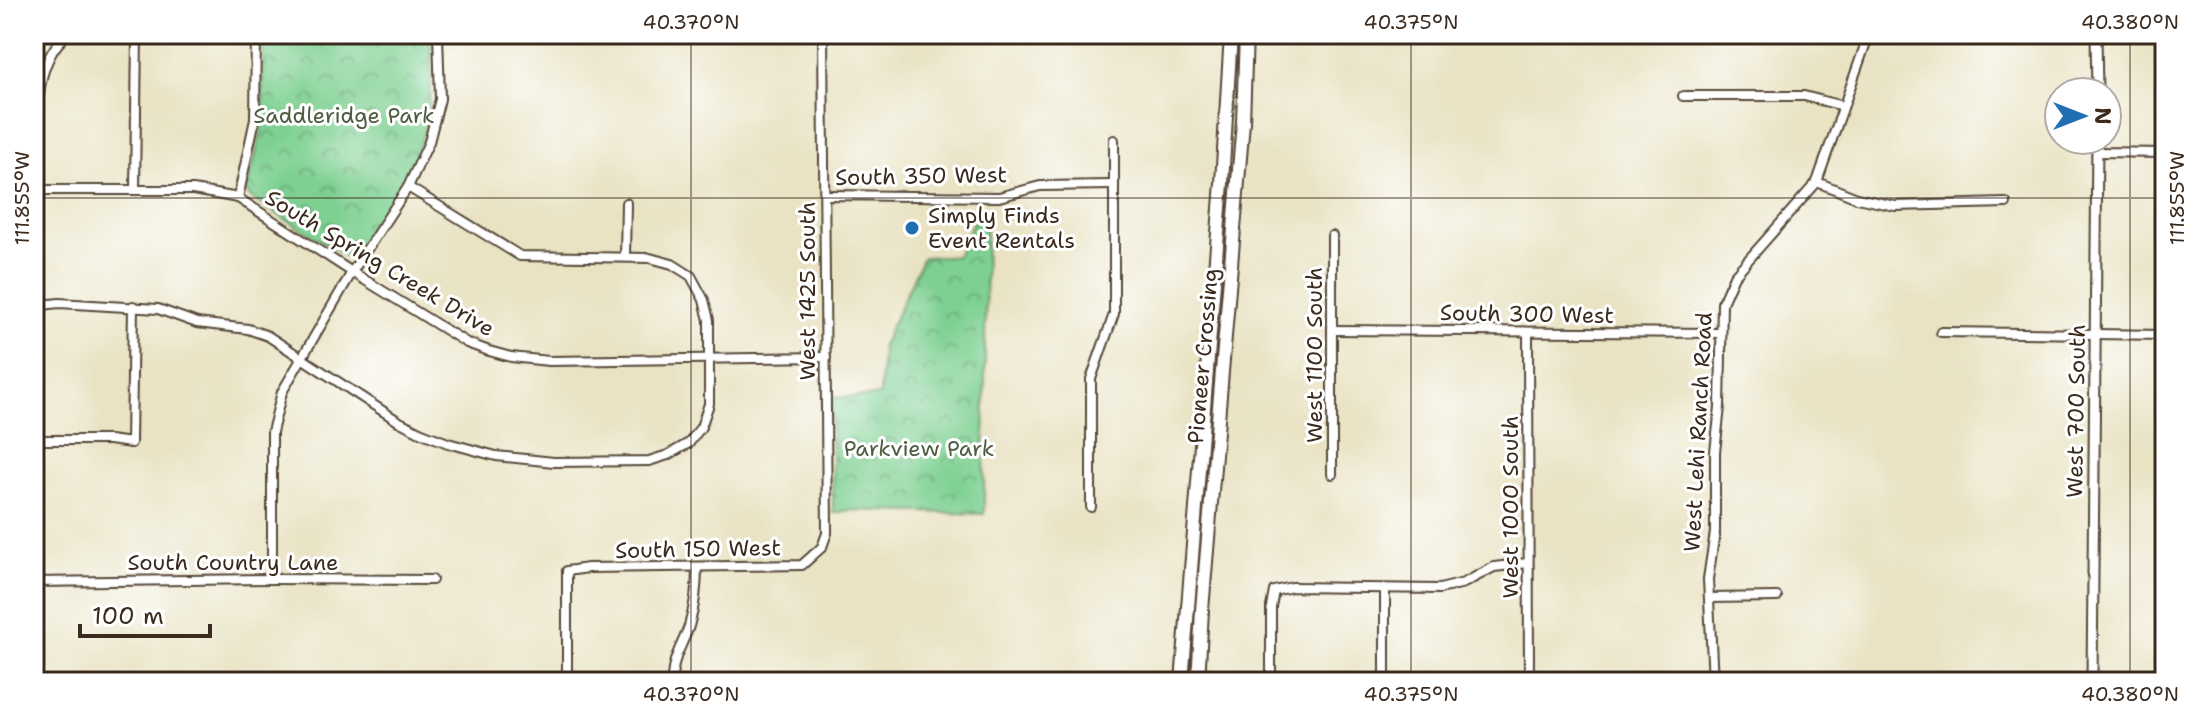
<svg xmlns="http://www.w3.org/2000/svg" width="2199" height="716" font-family="'Shantell Sans',sans-serif">
<style>
.park{fill:url(#park-crowns);stroke:#5c7d58;stroke-width:2}
.lines{fill:none;stroke-linecap:round;stroke-linejoin:round}
.minor-casing{stroke:#554637;stroke-width:12}
.tertiary-casing{stroke:#554637;stroke-width:13}
.trunk-casing{stroke:#554637;stroke-width:16}
.minor{stroke:#fff;stroke-width:8}
.tertiary{stroke:#fff;stroke-width:9}
.trunk{stroke:#fff;stroke-width:12}
.ticks{fill:none;stroke:#3b2a1e;stroke-width:2;stroke-opacity:0.45}
.poi-dot{fill:#1f6fb2;stroke:#fff;stroke-width:3}
.labels{text-anchor:middle;dominant-baseline:central;stroke-width:6;stroke-linejoin:round;paint-order:stroke}
.park-label{font-size:22px;fill:#4f5c41;stroke:#fff}
.street-label{font-size:22px;fill:#3b2a1e;stroke:#fff}
.poi-label{font-size:22px;fill:#3b2a1e;stroke:#fff;text-anchor:start}
.neatline{fill:none;stroke:#3b2a1e;stroke-width:3}
.ticks-label{font-size:20px;text-anchor:middle;fill:#3b2a1e}
</style>
<defs>
<pattern id="park-crowns" width="20" height="18" patternUnits="userSpaceOnUse" patternTransform="scale(2)"><rect width="20" height="18" fill="#7ed092"/><path d="M2 6a3 3 0 1 1 6 0M12 15a3 3 0 1 1 6 0" fill="none" stroke="#68a977"/></pattern>
</defs>
<rect width="100%" height="100%" fill="#fff"/>
<filter id="ink" filterUnits="userSpaceOnUse"><feTurbulence type="fractalNoise" baseFrequency=".0125" numOctaves="2"/><feDisplacementMap in="SourceGraphic" scale="16" xChannelSelector="R" yChannelSelector="G"/><feConvolveMatrix kernelMatrix="1 2 1 2 8 2 1 2 1" color-interpolation-filters="sRGB"/></filter>
<filter id="wash" filterUnits="userSpaceOnUse"><feTurbulence type="fractalNoise" baseFrequency=".006" numOctaves="4" result="noise"/><feDisplacementMap in="SourceGraphic" scale="32" xChannelSelector="R" yChannelSelector="G"/><feGaussianBlur stdDeviation="1.8" result="paint"/><feColorMatrix in="noise" values="0 0 0 0 0 0 0 0 0 0 0 0 0 0 0 0 0 1.4 0 .05"/><feComposite in="paint" operator="in"/></filter>
<g filter="url(#wash)">
<rect width="100%" height="100%" fill="#e9e3c4"/>
<g class="park">
<path d="M264 34H430C432 65 433 98 425 128 413 174 381 215 355 255L346 256 252 199 246 192 261 133Z"/>
<polygon points="979,208 986,208 984,514 850,510 833,513 831,398 880,396 882,346 923,257 957,256"/>
</g>
</g>
<g filter="url(#ink)">
<g class="lines">
<g class="minor-casing">
<g id="minor">
<polyline points="1683,96 1804,96 1843,106"/>
<polyline points="2097,152 2165,153"/>
<polyline points="1817,182 1857,198 1895,206 2006,203"/>
<polyline points="34,190 193,190 238,198 352,272 467,343 489,351 511,357 549,361 826,357"/>
<path d="M40 190C39 143 26 66 68 34"/>
<polyline points="135,190 137,34"/>
<polyline points="825,195 999,197 1040,186 1113,185"/>
<polyline points="238,198 255,119 256,34"/>
<polyline points="1332,236 1332,474"/>
<polyline points="625,257 626,203"/>
<polyline points="34,306 59,303 158,309 197,323 248,329 268,336 398,421 422,433 448,443 496,456 554,462 649,461 668,455 689,443 701,427 709,404 709,320 704,300 691,276 672,264 650,258 520,256 408,187"/>
<polyline points="1332,330 1721,333"/>
<polyline points="1528,332 1529,682"/>
<polyline points="1941,332 2165,335"/>
<polyline points="34,440 109,440 131,443 133,306"/>
<polyline points="1091,507 1091,379 1114,314 1114,140"/>
<polyline points="272,579 272,432 282,392 352,272 408,187 429,142 440,99 438,34"/>
<polyline points="34,582 272,579 432,580"/>
<polyline points="1385,589 1385,682"/>
<polyline points="1709,598 1777,597"/>
<polyline points="567,682 567,571 588,568 802,565 822,547 827,533 823,34"/>
<path d="M672 682C672 657 682 647 689 626 695 606 697 587 697 567"/>
<polyline points="1271,682 1271,607 1274,591 1292,587 1440,589 1464,583 1494,567 1528,563"/>
<polyline points="1713,682 1708,579 1715,532 1715,452 1720,407 1722,303 1734,276 1817,182 1869,34"/>
</g>
</g>
<g class="tertiary-casing">
<g id="tertiary">
<polyline points="2096,34 2097,92"/>
<polyline points="2092,682 2097,140"/>
</g>
</g>
<g class="trunk-casing">
<g id="trunk">
<polyline points="1182,682 1222,183 1231,34"/>
<polyline points="1198,682 1202,610 1243,122 1246,34"/>
</g>
</g>
<use href="#minor" class="minor"/>
<use href="#tertiary" class="tertiary"/>
<use href="#trunk" class="trunk"/>
</g>
</g>
<path class="ticks" d="M691 34V682M1411 34V682M2130 34V682M34 198H2165"/>
<circle class="poi-dot" cx="912" cy="228" r="8"/>
<g class="labels">
<g class="park-label">
<text x="344" y="115">Saddleridge Park</text>
<text x="919" y="448">Parkview Park</text>
</g>
<g class="street-label">
<text transform="translate(921 176) rotate(-1)">South 350 West</text>
<text transform="translate(380 263) rotate(31)">South Spring Creek Drive</text>
<text transform="translate(807 291) rotate(-90)">West 1425 South</text>
<text transform="translate(1527 314) rotate(1)">South 300 West</text>
<text transform="translate(1314 355) rotate(-90)">West 1100 South</text>
<text transform="translate(1203 356) rotate(-85)">Pioneer Crossing</text>
<text transform="translate(2076 411) rotate(-89)">West 700 South</text>
<text transform="translate(1698 432) rotate(-87)">West Lehi Ranch Road</text>
<text transform="translate(1510 507) rotate(-90)">West 1000 South</text>
<text transform="translate(698 549) rotate(-1)">South 150 West</text>
<text x="233" y="562">South Country Lane</text>
</g>
<g class="poi-label">
<text x="928" y="215">Simply Finds<tspan x="928" dy="25">Event Rentals</tspan></text>
</g>
</g>
<rect width="2199" height="716" fill="none" stroke="#fff" stroke-width="88"/>
<g transform="translate(2083 116) rotate(90)"><circle r="38" fill="#ffffff" stroke="#b1aaa5" stroke-width="2"/>
<path d="M0-6L14 30L0 20L-14 30Z" fill="#1f6fb2"/>
<text y="-12" font-size="22" font-weight="bold" text-anchor="middle" fill="#3b2a1e">N</text>
</g>
<path d="M80 624v12h130v-12" fill="none" stroke="#3b2a1e" stroke-width="4"/>
<text x="92" y="624" font-size="24" fill="#3b2a1e" stroke="#ffffff" stroke-width="6" paint-order="stroke">100 m</text>
<rect x="44" y="44" width="2111" height="628" class="neatline"/>
<g class="ticks-label">
<text x="691" y="29">40.370°N</text>
<text x="1411" y="29">40.375°N</text>
<text x="2130" y="29">40.380°N</text>
<text transform="translate(2177 198) rotate(-90)" y="7">111.855°W</text>
<text transform="translate(22 198) rotate(-90)" y="7">111.855°W</text>
<text x="691" y="701">40.370°N</text>
<text x="1411" y="701">40.375°N</text>
<text x="2130" y="701">40.380°N</text>
</g>
</svg>
